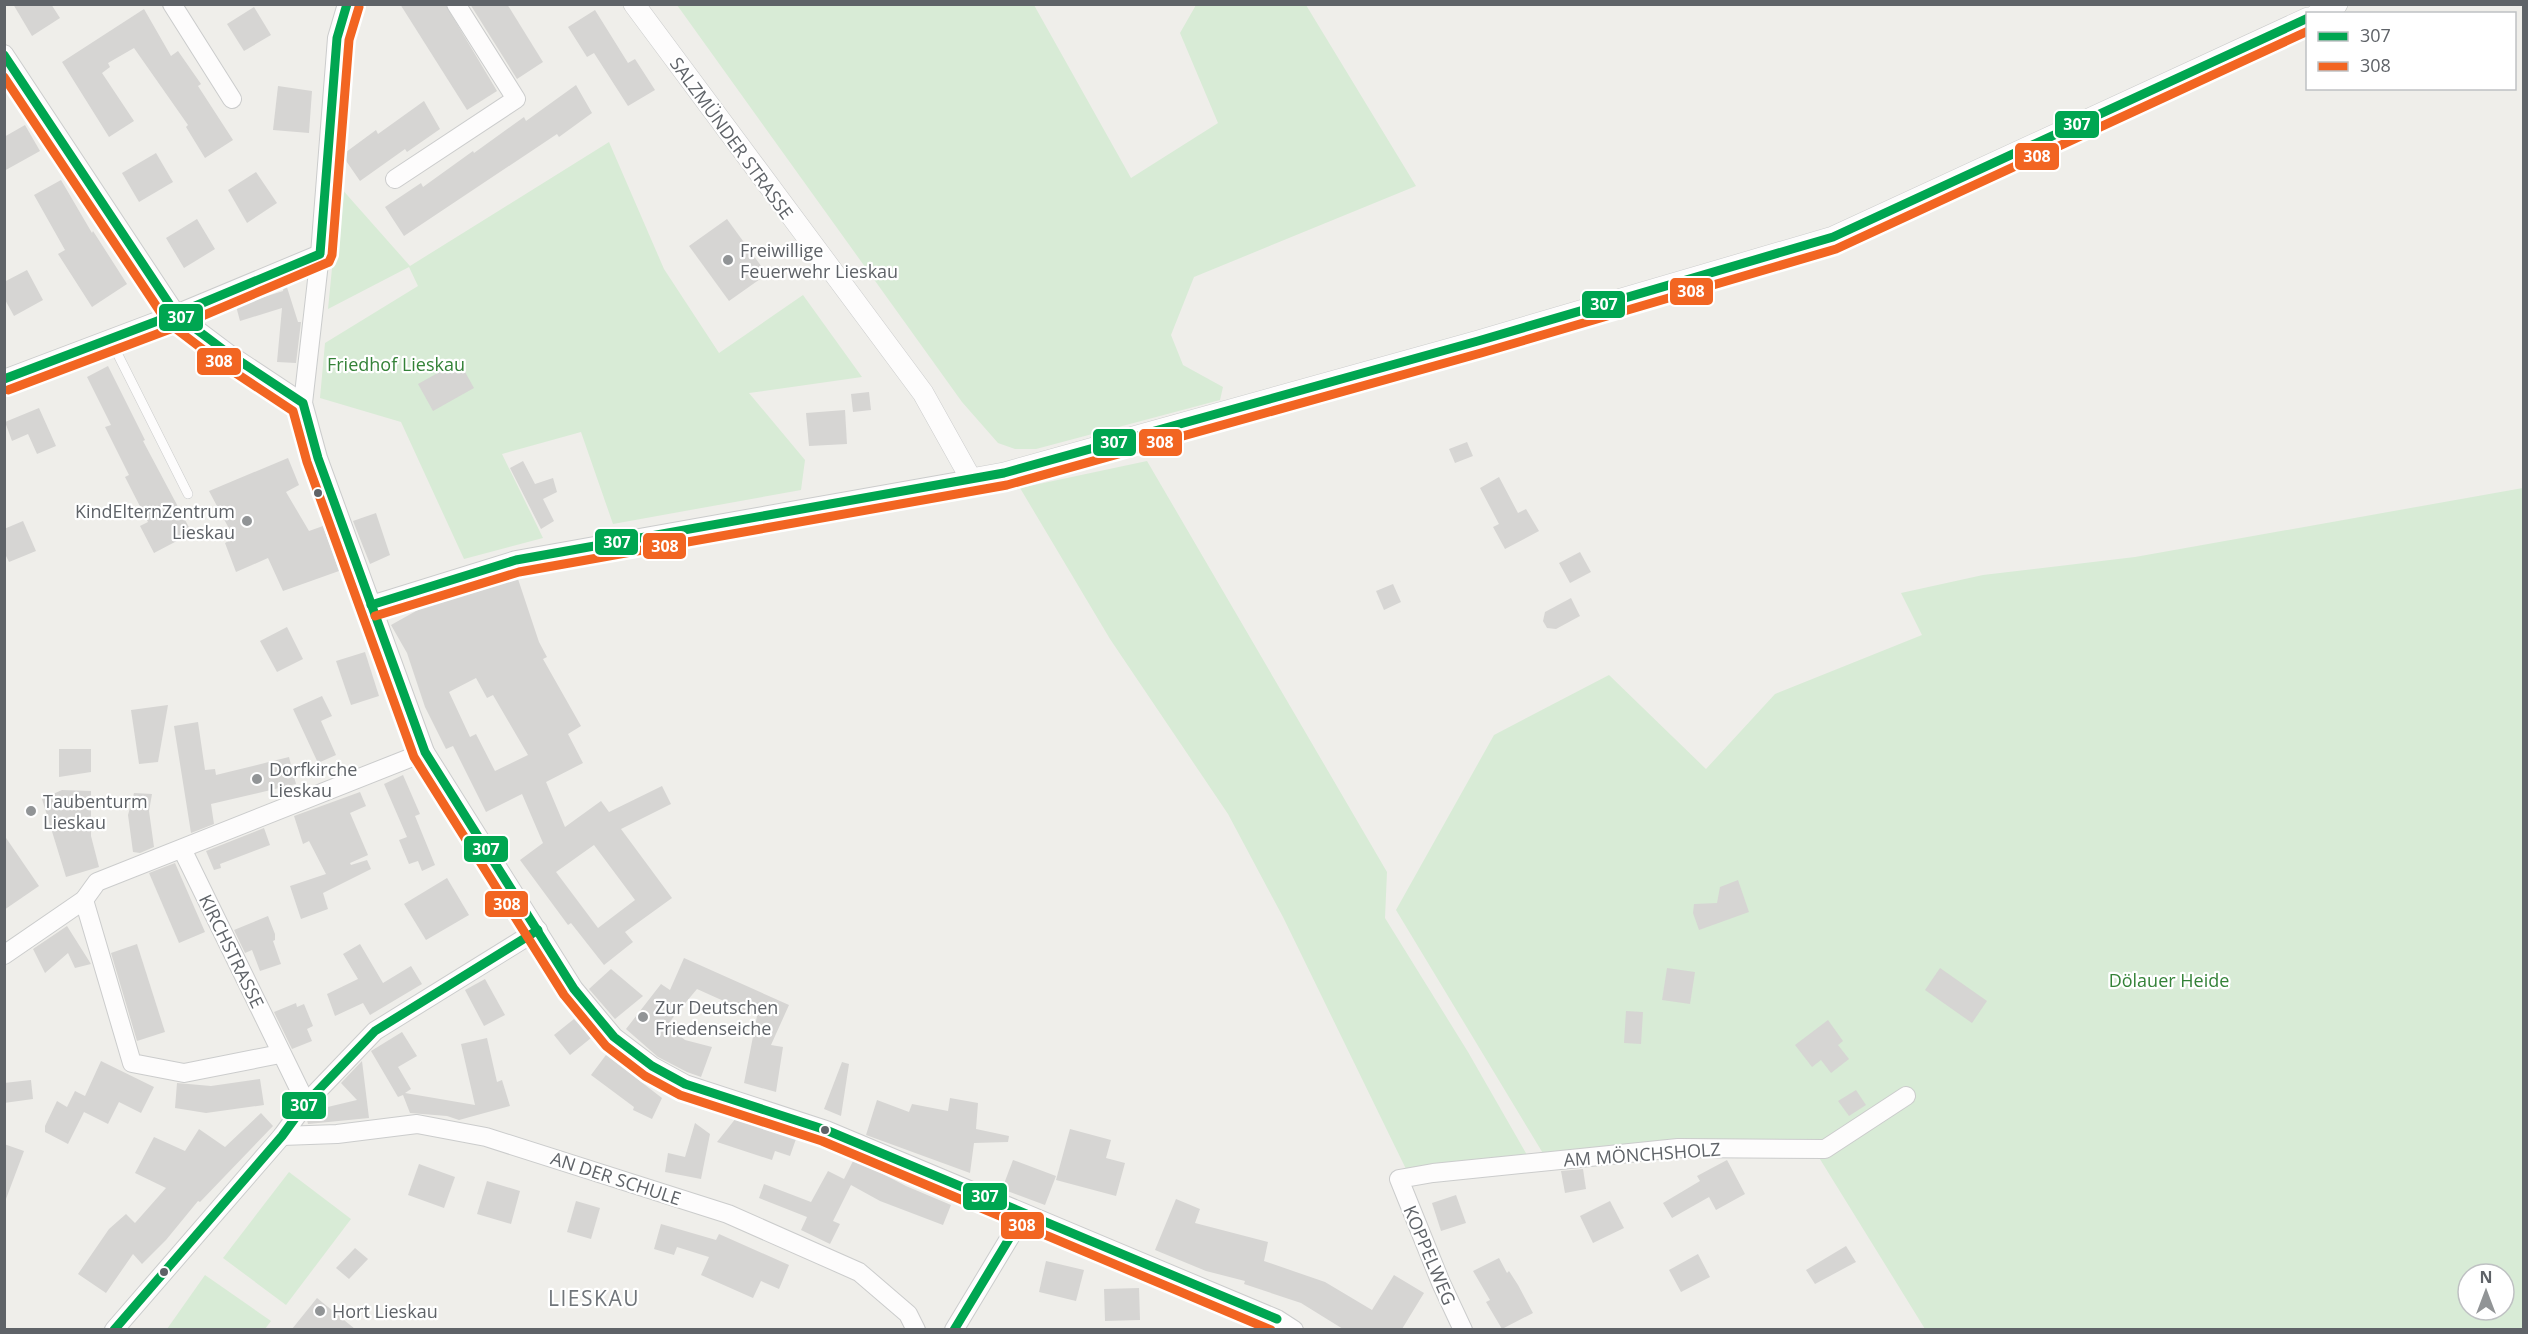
<svg xmlns="http://www.w3.org/2000/svg" width="2528" height="1334" font-family="'Open Sans',sans-serif">
<style>
.green{fill:#d8ebd6;fill-rule:evenodd}
.building{fill:#d6d5d3;fill-rule:evenodd}
.lines{fill:none;stroke-linecap:round;stroke-linejoin:round}
.service-casing{stroke:#cbcccc;stroke-width:10}
.minor-casing{stroke:#cbcccc;stroke-width:20}
.tertiary-casing{stroke:#cbcccc;stroke-width:22}
.service{stroke:#fdfcfc;stroke-width:9}
.minor{stroke:#fdfcfc;stroke-width:18}
.tertiary{stroke:#fdfcfc;stroke-width:21}
.bus-1-casing{stroke:#fff;stroke-width:14}
.bus-2-casing{stroke:#fff;stroke-width:14}
.bus-1{stroke:#00a651;stroke-width:9}
.bus-2{stroke:#f26522;stroke-width:9}
.poi-dot{fill:#919496;stroke:#fff;stroke-width:2}
.bus-dot{fill:#5f6368;stroke:#fff;stroke-width:2}
.labels{text-anchor:middle;dominant-baseline:central;stroke-width:4.5;stroke-linejoin:round;paint-order:stroke}
.street-label{font-size:18px;fill:#5f6368;stroke:#fff}
.poi-label{font-size:18px;fill:#5f6368;stroke:#fff;text-anchor:start}
.park-label{font-size:18px;fill:#348238;stroke:#fff}
.quarter-label{font-size:21px;letter-spacing:1.5px;fill:#70757a;stroke:#fff}
.line-badge{stroke:#fff;stroke-width:2}
.badge-label{font-size:16px;text-anchor:middle;font-weight:bold;fill:#fff}
</style>
<rect width="100%" height="100%" fill="#efeeea"/>
<g class="green">
<polygon points="1196,5 1306,5 1416,186 1194,277 1171,335 1183,365 1223,387 1220,400 1036,449 1015,449 998,443 962,402 677,5 1034,5 1131,178 1218,123 1180,33"/>
<polygon points="609,142 664,269 719,353 803,295 862,377 749,393 805,460 801,490 613,524 581,432 502,454 543,538 464,559 401,422 320,398 325,343 418,286 409,267 328,309 340,187 410,266"/>
<polygon points="1147,461 1387,872 1385,918 1468,1052 1527,1155 1406,1169 1283,917 1228,814 1110,639 1020,488"/>
<path d="M2523 488V1329H1925L1810 1143 1544 1155 1396 910 1494 735 1609 675 1706 769 1775 694 1922 635 1901 593 1983 575 2135 557ZM2468 1274H2504V1310H2468Z"/>
<polygon points="289,1172 351,1219 286,1305 223,1258"/>
<polygon points="205,1275 271,1321 265,1329 167,1329"/>
</g>
<g class="building">
<polygon points="13,4 51,4 60,18 32,36"/>
<polygon points="400,4 445,4 497,91 467,110"/>
<polygon points="470,4 507,4 543,62 517,79"/>
<polygon points="254,7 271,35 244,51 227,24"/>
<polygon points="144,9 171,56 178,51 201,84 198,86 233,140 205,158 186,127 188,125 134,48 108,63 110,67 102,73 134,121 109,137 62,62"/>
<polygon points="595,10 628,63 635,59 655,90 628,106 594,53 587,57 568,27"/>
<polygon points="576,85 592,113 559,137 557,134 404,236 385,207 421,183 423,187 473,151 474,153 524,117 526,121"/>
<polygon points="278,86 312,91 309,133 273,130"/>
<polygon points="424,101 440,129 407,152 405,149 360,181 342,155 376,130 378,134"/>
<polygon points="25,125 40,151 4,171 4,137"/>
<polygon points="156,153 173,182 139,202 122,173"/>
<polygon points="256,172 277,203 247,223 228,190"/>
<polygon points="61,180 92,233 93,231 127,284 92,307 58,254 65,250 34,195"/>
<polygon points="197,219 215,249 184,268 166,238"/>
<polygon points="727,219 767,274 729,301 689,246"/>
<polygon points="27,270 43,300 14,316 4,298 4,282"/>
<polygon points="285,281 298,322 301,322 296,363 277,362 282,308 240,321 236,306 283,291"/>
<polygon points="459,361 474,388 433,411 418,384"/>
<polygon points="108,366 145,440 143,441 192,533 154,553 140,526 148,522 125,477 129,475 105,427 111,425 87,377"/>
<polygon points="869,392 871,410 853,412 851,394"/>
<polygon points="39,408 56,446 37,454 28,434 12,441 5,422"/>
<polygon points="845,410 847,444 809,446 806,413"/>
<polygon points="1467,442 1473,456 1455,463 1449,449"/>
<polygon points="288,458 299,485 286,492 309,531 323,526 339,571 283,591 268,558 236,572 225,543 234,538 209,491"/>
<polygon points="523,461 535,484 553,478 557,492 543,499 554,521 541,529 510,468"/>
<polygon points="1499,477 1518,513 1526,509 1539,531 1505,549 1493,527 1499,524 1480,488"/>
<polygon points="376,513 390,555 370,564 353,521"/>
<polygon points="23,521 36,551 9,562 4,552 4,529"/>
<polygon points="1580,552 1591,572 1570,583 1559,563"/>
<path d="M517 576 539 642 547 657 543 659 581 726 568 734 583 763 546 782 565 827 601 801 609 812 662 786 671 804 621 829 672 898 625 932 633 942 604 965 571 923 568 925 520 860 543 843 522 794 486 812 453 746 446 749 425 707 407 653 391 625 434 601 467 587ZM476 678 487 698 493 695 528 755 495 771 476 734 470 737 449 692ZM594 845 635 900 598 928 556 872Z"/>
<polygon points="1393,584 1401,602 1384,610 1376,591"/>
<polygon points="1571,598 1580,616 1556,629 1547,628 1543,621 1545,612"/>
<polygon points="287,627 303,659 277,672 260,641"/>
<polygon points="365,652 379,696 351,705 336,661"/>
<polygon points="322,696 332,716 321,721 336,755 318,763 293,709"/>
<polygon points="168,705 158,762 139,764 131,710"/>
<polygon points="198,722 205,770 215,769 216,775 289,757 296,784 211,804 214,824 191,833 174,726"/>
<polygon points="59,749 91,749 91,772 59,777"/>
<polygon points="403,775 420,814 415,816 435,865 422,871 418,861 409,864 399,840 407,837 384,784"/>
<polygon points="62,790 91,791 91,836 99,867 66,877 42,799"/>
<polygon points="360,792 366,806 350,813 368,855 350,863 351,865 367,860 371,869 323,893 328,909 301,919 290,886 326,874 309,841 303,844 294,816"/>
<polygon points="134,793 152,794 149,811 154,847 140,853 133,852 128,815"/>
<polygon points="264,828 270,845 220,864 221,868 214,870 206,851"/>
<polygon points="4,835 39,886 4,910"/>
<polygon points="175,863 205,932 179,943 149,873"/>
<polygon points="447,878 469,915 426,940 404,904"/>
<polygon points="1738,880 1749,912 1699,930 1693,913 1694,904 1717,903 1720,887"/>
<polygon points="268,916 275,934 275,940 273,941 281,964 260,971 252,950 245,953 234,930"/>
<polygon points="67,926 91,964 75,968 68,953 45,973 33,949"/>
<polygon points="137,944 165,1032 137,1041 111,953"/>
<polygon points="360,944 383,983 411,966 422,984 370,1015 363,1003 335,1016 327,994 358,979 343,954"/>
<polygon points="684,958 789,1005 771,1045 783,1047 776,1092 744,1083 757,1016 697,989 667,1025 685,1040 712,1047 701,1077 687,1072 658,1057 626,1029 661,984 670,990"/>
<polygon points="1667,968 1695,972 1690,1004 1662,1000"/>
<polygon points="1940,968 1987,1001 1972,1023 1925,990"/>
<polygon points="611,969 643,996 615,1019 589,989"/>
<polygon points="485,979 505,1015 484,1026 465,990"/>
<polygon points="296,1003 297,1007 304,1004 313,1026 307,1029 312,1041 292,1049 274,1012"/>
<polygon points="1626,1011 1643,1012 1641,1044 1624,1043"/>
<polygon points="574,1019 591,1038 570,1055 554,1035"/>
<polygon points="1828,1020 1843,1041 1838,1045 1849,1059 1831,1073 1821,1060 1812,1067 1795,1045"/>
<polygon points="402,1032 417,1056 398,1067 411,1089 405,1093 475,1105 461,1044 487,1038 497,1082 502,1080 510,1106 459,1120 447,1116 410,1113 403,1095 398,1097 371,1051"/>
<polygon points="606,1055 662,1098 652,1119 633,1110 634,1107 591,1075"/>
<polygon points="101,1061 154,1087 141,1113 119,1102 108,1124 84,1112 68,1144 45,1132 45,1126 57,1101 67,1107 75,1091 85,1096"/>
<polygon points="362,1061 369,1118 308,1124 307,1120 315,1110 357,1100 341,1083"/>
<polygon points="842,1062 849,1064 841,1116 824,1109"/>
<polygon points="260,1079 264,1105 206,1113 175,1108 177,1083 211,1086"/>
<polygon points="31,1080 33,1099 4,1103 4,1083"/>
<polygon points="1856,1090 1866,1105 1849,1116 1838,1101"/>
<polygon points="950,1098 978,1103 976,1129 1009,1136 1008,1142 974,1143 970,1173 866,1135 877,1100 909,1112 912,1104 948,1111"/>
<polygon points="261,1113 273,1126 200,1202 198,1201 166,1240 142,1264 133,1254 106,1293 78,1274 109,1229 126,1214 135,1223 166,1188 135,1173 154,1137 185,1151 199,1129 225,1147"/>
<polygon points="736,1118 796,1139 790,1156 775,1151 772,1160 717,1142"/>
<polygon points="695,1123 710,1134 701,1179 665,1172 668,1153 685,1157"/>
<polygon points="1070,1129 1111,1140 1106,1158 1125,1163 1116,1196 1056,1180"/>
<polygon points="4,1144 24,1151 6,1199 4,1198"/>
<polygon points="854,1159 906,1186 951,1205 943,1225 880,1201 851,1185 833,1221 840,1224 830,1244 801,1230 807,1217 759,1198 764,1184 811,1202 828,1171 844,1179"/>
<polygon points="1013,1160 1056,1176 1045,1205 1002,1189"/>
<polygon points="1727,1160 1745,1194 1716,1210 1709,1197 1672,1218 1663,1203 1700,1181 1697,1176"/>
<polygon points="419,1164 455,1177 444,1208 408,1195"/>
<polygon points="1583,1169 1586,1189 1565,1193 1561,1171"/>
<polygon points="487,1181 520,1191 511,1224 477,1214"/>
<polygon points="1456,1195 1466,1223 1441,1231 1432,1203"/>
<polygon points="1176,1199 1200,1209 1195,1223 1268,1242 1264,1261 1325,1282 1372,1310 1394,1275 1424,1293 1402,1329 1343,1329 1301,1303 1244,1284 1245,1281 1206,1271 1155,1250"/>
<polygon points="576,1201 600,1208 591,1239 567,1232"/>
<polygon points="1610,1201 1624,1228 1593,1243 1580,1216"/>
<polygon points="661,1224 716,1240 719,1234 789,1265 779,1289 761,1281 753,1298 701,1275 709,1257 677,1247 674,1255 654,1249"/>
<polygon points="1846,1246 1856,1262 1815,1284 1806,1270"/>
<polygon points="355,1248 368,1259 349,1279 336,1268"/>
<polygon points="1698,1254 1710,1277 1681,1292 1669,1270"/>
<polygon points="1499,1258 1507,1273 1509,1271 1518,1285 1533,1313 1502,1329 1486,1302 1490,1300 1473,1271"/>
<polygon points="1046,1261 1084,1270 1076,1301 1039,1292"/>
<polygon points="1139,1288 1140,1320 1105,1321 1104,1289"/>
<polygon points="317,1298 355,1329 292,1329"/>
</g>
<g class="lines">
<g class="service-casing">
<polyline id="service" points="110,339 188,494"/>
</g>
<g class="minor-casing">
<g id="minor">
<polyline points="172,4 232,99"/>
<polyline points="347,4 337,38 320,254 303,403 318,458 425,752 574,989 614,1037 652,1066 685,1084 826,1130 1277,1319 1294,1330"/>
<polyline points="4,54 176,314 229,354 303,403"/>
<polyline points="395,179 516,99 456,4"/>
<polyline points="4,379 176,314 320,254"/>
<polyline points="371,605 516,560 971,479"/>
<polyline points="182,849 306,1103"/>
<polyline points="84,900 132,1063 184,1073 280,1054"/>
<polyline points="4,955 84,900 97,882 425,752"/>
<polyline points="282,1136 337,1134 417,1124 486,1137 728,1214 859,1272 908,1314 916,1330"/>
<polyline points="114,1330 282,1136 306,1103 375,1031 538,930"/>
<polyline points="954,1330 1024,1214"/>
<polyline points="1463,1330 1441,1283 1399,1179 1433,1173 1678,1148 1825,1149 1906,1096"/>
</g>
</g>
<g class="tertiary-casing">
<g id="tertiary">
<polyline points="634,4 923,393 971,479 1004,473 1478,341 1833,237 2308,18"/>
<polyline points="2317,14 2337,4"/>
</g>
</g>
<use href="#service" class="service"/>
<use href="#minor" class="minor"/>
<use href="#tertiary" class="tertiary"/>
<g class="bus-1-casing">
<g id="bus-1">
<polyline points="4,55 176,314 229,354 303,403 318,458 425,752 574,989 614,1037 652,1066 685,1084 826,1130 1277,1319"/>
<polyline points="4,379 176,314 320,254 337,38 347,4"/>
<polyline points="371,605 516,560 1004,473 1478,341 1833,237 2308,18"/>
<polyline points="114,1330 282,1136 306,1103 375,1031 538,930"/>
<polyline points="954,1330 1024,1214"/>
</g>
</g>
<g class="bus-2-casing">
<g id="bus-2">
<polyline points="4,77 167,322 222,364 293,411 307,462 414,757 564,995 606,1046 645,1076 680,1095 822,1141 1271,1330"/>
<polyline points="8,390 181,325 329,262 332,255 349,40 359,7"/>
<polyline points="375,616 519,572 1007,485 1481,353 1836,249 2308,31"/>
</g>
</g>
<use href="#bus-1" class="bus-1"/>
<use href="#bus-2" class="bus-2"/>
</g>
<g class="poi-dot">
<circle cx="728" cy="260" r="6"/>
<circle cx="247" cy="521" r="6"/>
<circle cx="257" cy="779" r="6"/>
<circle cx="31" cy="811" r="6"/>
<circle cx="643" cy="1017" r="6"/>
<circle cx="320" cy="1311" r="6"/>
</g>
<g class="bus-dot">
<circle cx="318" cy="493" r="5"/>
<circle cx="825" cy="1130" r="5"/>
<circle cx="164" cy="1272" r="5"/>
</g>
<g class="labels">
<g class="street-label">
<text transform="translate(732 138) rotate(54)">SALZMÜNDER STRASSE</text>
<text transform="translate(232 951) rotate(64)">KIRCHSTRASSE</text>
<text transform="translate(1642 1154) rotate(-4)">AM MÖNCHSHOLZ</text>
<text transform="translate(616 1178) rotate(18)">AN DER SCHULE</text>
<text transform="translate(1430 1255) rotate(67)">KOPPELWEG</text>
</g>
<g class="poi-label">
<text x="740" y="250">Freiwillige<tspan x="740" dy="21">Feuerwehr Lieskau</tspan></text>
<text x="235" y="511" text-anchor="end">KindElternZentrum<tspan x="235" dy="21">Lieskau</tspan></text>
<text x="269" y="769">Dorfkirche<tspan x="269" dy="21">Lieskau</tspan></text>
<text x="43" y="801">Taubenturm<tspan x="43" dy="21">Lieskau</tspan></text>
<text x="655" y="1007">Zur Deutschen<tspan x="655" dy="21">Friedenseiche</tspan></text>
<text x="332" y="1311">Hort Lieskau</text>
</g>
<g class="park-label">
<text x="396" y="364">Friedhof Lieskau</text>
<text x="2169" y="980">Dölauer Heide</text>
</g>
<g class="quarter-label">
<text x="594" y="1298">LIESKAU</text>
</g>
</g>
<g class="line-badge">
<rect x="2054" y="110" width="46" height="29" rx="6" fill="#00a651"/>
<rect x="2014" y="142" width="46" height="29" rx="6" fill="#f26522"/>
<rect x="1669" y="277" width="45" height="29" rx="6" fill="#f26522"/>
<rect x="1581" y="290" width="45" height="29" rx="6" fill="#00a651"/>
<rect x="158" y="303" width="46" height="29" rx="6" fill="#00a651"/>
<rect x="196" y="347" width="46" height="29" rx="6" fill="#f26522"/>
<rect x="1092" y="428" width="45" height="29" rx="6" fill="#00a651"/>
<rect x="1138" y="428" width="45" height="29" rx="6" fill="#f26522"/>
<rect x="594" y="528" width="45" height="28" rx="6" fill="#00a651"/>
<rect x="642" y="532" width="45" height="28" rx="6" fill="#f26522"/>
<rect x="463" y="835" width="46" height="28" rx="6" fill="#00a651"/>
<rect x="484" y="890" width="45" height="28" rx="6" fill="#f26522"/>
<rect x="281" y="1091" width="46" height="29" rx="6" fill="#00a651"/>
<rect x="962" y="1182" width="46" height="29" rx="6" fill="#00a651"/>
<rect x="1000" y="1211" width="45" height="29" rx="6" fill="#f26522"/>
</g>
<g class="badge-label">
<text x="2077" y="130">307</text>
<text x="2037" y="162">308</text>
<text x="1691" y="297">308</text>
<text x="1604" y="310">307</text>
<text x="181" y="323">307</text>
<text x="219" y="367">308</text>
<text x="1114" y="448">307</text>
<text x="1160" y="448">308</text>
<text x="617" y="548">307</text>
<text x="665" y="552">308</text>
<text x="486" y="855">307</text>
<text x="507" y="910">308</text>
<text x="304" y="1111">307</text>
<text x="985" y="1202">307</text>
<text x="1022" y="1231">308</text>
</g>
<rect width="2528" height="1334" fill="none" stroke="#5f6368" stroke-width="12"/>
<rect x="2306" y="12" width="210" height="78" fill="#ffffff" stroke="#bfc1c3" stroke-width="1.5"/>
<rect x="2318" y="32" width="30" height="9" fill="#00a651" stroke="#bfc1c3" stroke-width="1.5"/>
<text x="2360" y="42" font-size="18" fill="#5f6368">307</text>
<rect x="2318" y="62" width="30" height="9" fill="#f26522" stroke="#bfc1c3" stroke-width="1.5"/>
<text x="2360" y="72" font-size="18" fill="#5f6368">308</text>
<g transform="translate(2486 1292)"><circle r="28" fill="#ffffff" stroke="#bfc1c3" stroke-width="1.5"/>
<path d="M0-4.5L10 22L0 15L-10 22Z" fill="#919496"/>
<text y="-9" font-size="16" font-weight="bold" text-anchor="middle" fill="#5f6368">N</text>
</g>
</svg>
